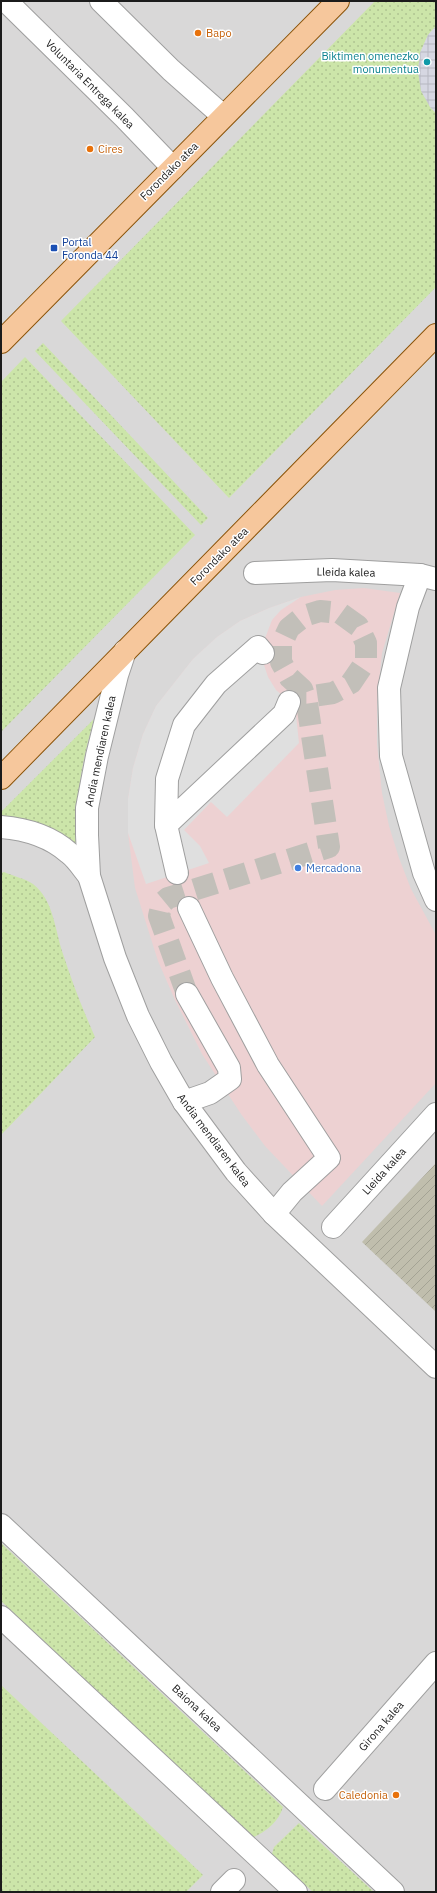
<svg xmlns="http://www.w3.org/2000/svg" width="437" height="1893" font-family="'IBM Plex Sans',sans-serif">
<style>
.residential{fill:#d9d8d8}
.commercial{fill:#edd1d2}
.construction{fill:url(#construction-furrows)}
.grass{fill:url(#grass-dots)}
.parking{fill:#dfdfdf}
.plaza{fill:url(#plaza-grid)}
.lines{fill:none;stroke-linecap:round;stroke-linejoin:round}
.minor-tunnel{stroke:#c2bfb9;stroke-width:22;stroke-dasharray:22 11;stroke-linecap:butt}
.minor-casing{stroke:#9f9f9f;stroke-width:24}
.major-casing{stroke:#8b5308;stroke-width:24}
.minor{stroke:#fff;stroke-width:22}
.major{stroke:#f6c79c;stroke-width:22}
.food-dot{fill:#e8710a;stroke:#fff;stroke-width:1.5}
.culture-dot{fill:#0f9aa8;stroke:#fff;stroke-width:1.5}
.transit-dot{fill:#1a4fb4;stroke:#fff;stroke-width:1.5}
.shop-dot{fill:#3f7fe0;stroke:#fff;stroke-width:1.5}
.labels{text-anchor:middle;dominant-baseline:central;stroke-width:3;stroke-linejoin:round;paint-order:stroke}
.food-label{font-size:11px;fill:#c56008;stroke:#fff;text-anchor:start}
.culture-label{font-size:11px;fill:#0d838f;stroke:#fff;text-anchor:end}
.street-label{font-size:11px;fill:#1b1b1b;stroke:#fff}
.transit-label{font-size:11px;fill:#164399;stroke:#fff;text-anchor:start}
.shop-label{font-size:11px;fill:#366cbe;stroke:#fff;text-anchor:start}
</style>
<defs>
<pattern id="construction-furrows" width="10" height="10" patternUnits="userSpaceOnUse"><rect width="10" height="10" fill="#c0bead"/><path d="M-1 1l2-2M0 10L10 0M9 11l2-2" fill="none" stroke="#a4a394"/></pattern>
<pattern id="grass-dots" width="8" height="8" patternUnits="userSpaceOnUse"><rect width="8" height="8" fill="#cce5a9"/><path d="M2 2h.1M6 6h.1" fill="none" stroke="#afc491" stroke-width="1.8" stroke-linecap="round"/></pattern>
<pattern id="plaza-grid" width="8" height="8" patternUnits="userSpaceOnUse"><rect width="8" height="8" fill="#d6d7e2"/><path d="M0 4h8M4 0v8" fill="none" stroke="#b7b8c1"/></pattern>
</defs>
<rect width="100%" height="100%" fill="#ece8e1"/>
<rect class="residential" x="1" y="1" width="435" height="1891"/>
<polygon class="commercial" points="364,588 400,593 382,653 377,702 377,744 382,793 389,826 399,858 411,889 436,935 436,1083 322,1206 265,1146 241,1114 202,1054 175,1000 158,961 135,888 128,833 128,799 133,768 143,734 156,706 193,659 217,637 240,621 269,608 301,597 335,590"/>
<polygon class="construction" points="436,1163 436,1312 362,1242"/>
<g class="grass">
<polygon points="375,1 436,1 436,26 428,35 420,53 418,72 430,107 436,113 436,287 229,498 61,321"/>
<polygon points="43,343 208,518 201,525 35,351"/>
<polygon points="25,357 195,535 1,732 1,382"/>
<path d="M94 719C82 763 73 801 80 846 51 829 34 822 1 816V812Z"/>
<path d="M4 872C13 876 26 879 33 884 54 900 55 931 63 954 72 982 83 1010 95 1037L1 1135V873Z"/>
<path d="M1 1543 283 1807C279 1821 267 1831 254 1837L1 1601Z"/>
<polygon points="1,1685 203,1875 186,1892 1,1892"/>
<polygon points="299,1823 374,1892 313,1892 272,1854 274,1847"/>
</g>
<polygon class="parking" points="301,597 281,610 272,620 264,641 263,653 264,665 268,677 276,690 295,706 299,743 227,817 211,802 184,830 200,846 209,863 146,884 128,833 128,799 133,768 143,734 156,706 193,659 217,637 240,621 269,608"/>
<polygon class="plaza" points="436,26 436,113 430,107 421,91 418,72 420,53 428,35"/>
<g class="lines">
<polyline class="minor-tunnel" points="187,994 159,916 162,903 168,898 329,847 307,703 302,689 290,678 281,662 281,645 289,628 304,616 320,611 340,613 358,626 366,643 366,661 351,683 333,693 313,696 291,696"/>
<g class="minor-casing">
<g id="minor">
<polyline points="6,1 124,117 173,168"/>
<polyline points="101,1 171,70 223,116"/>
<polyline points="255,573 332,570 420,575 436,579"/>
<polyline points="420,575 408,607 389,688 391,756 424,873 436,900"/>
<polyline points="125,651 117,675 97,756 87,808 87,835 89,876 115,958 138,1016 161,1062 184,1102 236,1172 274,1214 436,1367"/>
<polyline points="263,653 258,647 216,684 184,725 167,779 166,825 284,714 289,702"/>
<polyline points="166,825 177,873"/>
<path d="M1 827C26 829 50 836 69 853 77 859 83 869 89 876"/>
<polyline points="189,908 222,978 268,1065 329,1158 292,1192 274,1214"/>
<polyline points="184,1102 210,1093 230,1079 229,1068 187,994"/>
<polyline points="333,1227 436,1114"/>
<polyline points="1,1525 393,1892"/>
<polyline points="1,1617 296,1892"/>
<polyline points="325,1789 436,1663"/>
<polyline points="222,1892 234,1880"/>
</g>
</g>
<g class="major-casing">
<g id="major">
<polyline points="1,342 338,1"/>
<polyline points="1,778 436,335"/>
</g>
</g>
<use href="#minor" class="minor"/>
<use href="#major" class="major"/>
</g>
<g class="food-dot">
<circle cx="198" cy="33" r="4"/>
<circle cx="90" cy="149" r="4"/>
<circle cx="396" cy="1795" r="4"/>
</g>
<circle class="culture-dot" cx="427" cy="62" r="4"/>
<rect class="transit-dot" x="50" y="244" width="8" height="8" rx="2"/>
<circle class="shop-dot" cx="298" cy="868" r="4"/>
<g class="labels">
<g class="food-label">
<text x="206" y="33">Bapo</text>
<text x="98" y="149">Cires</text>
<text x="388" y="1795" text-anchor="end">Caledonia</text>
</g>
<g class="culture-label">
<text x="419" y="56">Biktimen omenezko<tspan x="419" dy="13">monumentua</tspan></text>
</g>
<g class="street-label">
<text transform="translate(90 84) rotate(45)">Voluntaria Entrega kalea</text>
<text transform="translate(169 171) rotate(-45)">Forondako atea</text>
<text transform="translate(219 556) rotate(-45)">Forondako atea</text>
<text transform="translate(346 572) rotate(1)">Lleida kalea</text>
<text transform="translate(100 751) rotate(-78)">Andia mendiaren kalea</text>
<text transform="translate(214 1140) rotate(53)">Andia mendiaren kalea</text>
<text transform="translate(384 1171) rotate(-48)">Lleida kalea</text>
<text transform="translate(197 1708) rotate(43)">Baiona kalea</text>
<text transform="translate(381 1726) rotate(-49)">Girona kalea</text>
</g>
<g class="transit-label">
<text x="62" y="242">Portal<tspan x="62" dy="13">Foronda 44</tspan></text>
</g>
<g class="shop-label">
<text x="306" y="868">Mercadona</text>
</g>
</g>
<rect width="437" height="1893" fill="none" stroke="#1b1b1b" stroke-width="4"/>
</svg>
